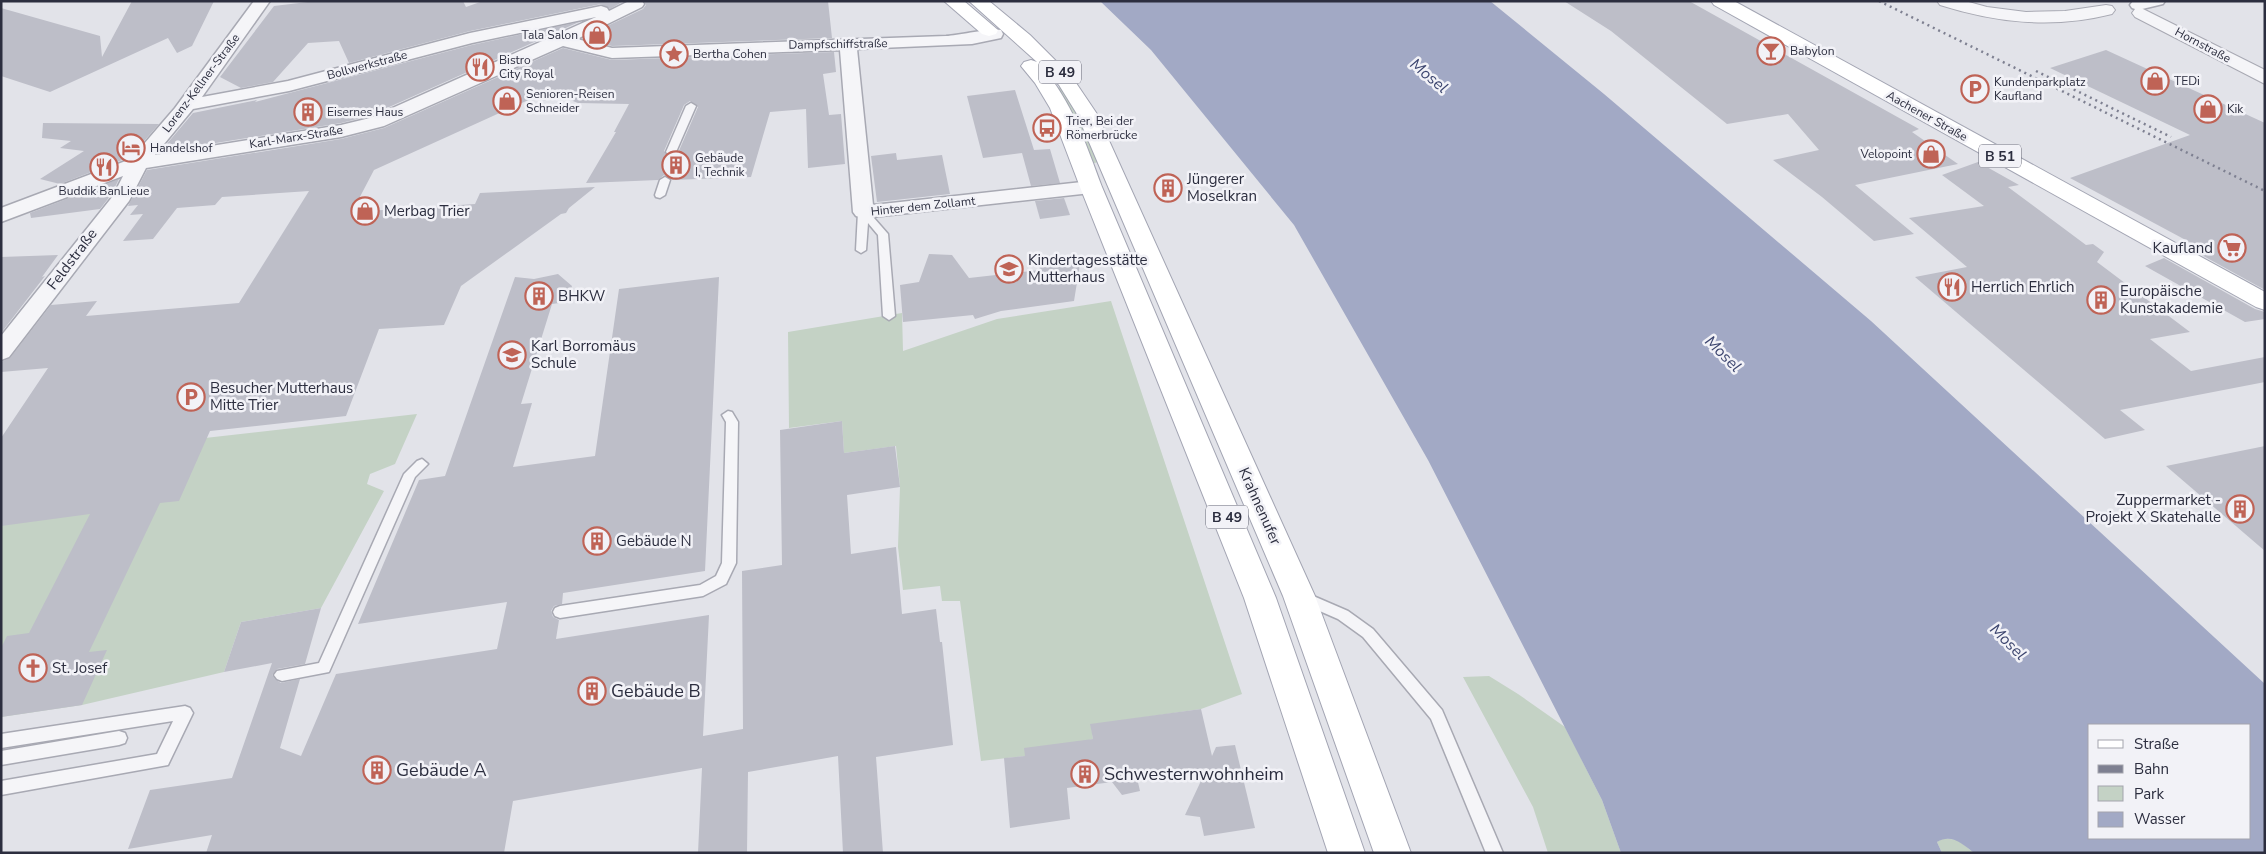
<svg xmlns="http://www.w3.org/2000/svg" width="2266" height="854" font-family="'Nunito Sans',sans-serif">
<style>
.green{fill:#c4d2c5}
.water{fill:#a2a9c5;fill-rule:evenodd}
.building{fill:#bdbec8;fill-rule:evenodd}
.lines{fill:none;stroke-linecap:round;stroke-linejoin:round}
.service-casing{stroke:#a8a9b3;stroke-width:3}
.minor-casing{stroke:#a8a9b3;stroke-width:3}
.tertiary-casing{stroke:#a8a9b3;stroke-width:2}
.primary-casing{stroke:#a3a5b3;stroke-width:2}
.service{fill:#f5f5f8;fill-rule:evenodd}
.minor{fill:#f5f5f8;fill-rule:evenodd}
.tertiary{fill:#f5f5f8;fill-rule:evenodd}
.primary{fill:#fff;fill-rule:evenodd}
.rail{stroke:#7e8091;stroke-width:2.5;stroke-dasharray:2 4;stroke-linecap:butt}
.labels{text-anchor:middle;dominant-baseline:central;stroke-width:5;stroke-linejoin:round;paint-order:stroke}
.far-poi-label{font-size:12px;fill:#2c2e3f;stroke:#f2f2f7;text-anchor:start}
.far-street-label{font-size:12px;fill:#2c2e3f;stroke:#f2f2f7}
.shield{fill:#f2f2f7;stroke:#676976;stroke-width:1}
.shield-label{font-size:14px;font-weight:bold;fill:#2c2e3f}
.poi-label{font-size:15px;fill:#2c2e3f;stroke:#f2f2f7;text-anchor:start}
.street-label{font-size:15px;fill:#2c2e3f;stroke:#f2f2f7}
.water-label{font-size:16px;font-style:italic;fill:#3b446e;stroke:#f2f2f7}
.near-poi-label{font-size:18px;fill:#2c2e3f;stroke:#f2f2f7;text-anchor:start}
</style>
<rect width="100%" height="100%" fill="#e2e3e9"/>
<g class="green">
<polygon points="1061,87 1074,108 1098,162 1091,164 1056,88"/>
<polygon points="1111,301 1242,694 1201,709 1091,725 1093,739 1025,756 981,761 960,601 942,601 940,586 903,590 898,547 900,487 896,446 844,453 842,421 789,428 788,332 902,313 903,351 997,319"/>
<polygon points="417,414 395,464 370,474 367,484 384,491 321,608 241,622 224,672 82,705 1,717 1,461"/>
<polygon points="1489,676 1518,694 1565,727 1602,800 1621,853 1548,853 1533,807 1463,677"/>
<polygon points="1943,838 1958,840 1974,853 1942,853 1937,842"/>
</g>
<path class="water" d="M1100 1H1490L1604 94 1871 321 2265 684V853H1974C1963 844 1951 833 1937 842L1942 853H1621L1602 800 1428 460 1294 225 1151 50ZM2090 725H2250V838H2090Z"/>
<g class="building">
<polygon points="132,1 214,1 192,46 177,53 168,38 50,92 1,76 1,8 100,36 102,57"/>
<polygon points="316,1 463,1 466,7 483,1 624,1 610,9 601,4 470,31 349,63 339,41 308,43 273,82 241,88 220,77 274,6"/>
<polygon points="644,1 828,1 832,38 612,46 582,38 643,9 646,5"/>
<polygon points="1564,1 1689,1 1919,129 1912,132 1958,164 1855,185 1914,234 1874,241 1822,197 1773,160 1819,150 1788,114 1727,124 1611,31"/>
<polygon points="579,22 369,116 341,123 160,152 193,113 257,100 255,102 472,45"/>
<path d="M563 48 612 60 834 52 836 72 823 74 829 115 841 114 845 164 808 168 806 109 770 112 751 177 672 180 664 175 658 180 586 183 616 132H614L629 104 578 103 555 94 545 101 535 97 374 170 352 212 475 204 480 193 595 187 569 208 566 213 561 214 461 286 444 325 379 329 346 416 210 431 179 501 160 503 89 652 107 650 82 705 1 717V648L7 636 29 633 90 514 1 526V438L48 368 1 372V362L10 358 51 305 97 301 86 316 239 303 309 191 222 197 215 205 177 208 153 239 123 241 143 214 130 215 138 205 128 206 147 170 341 139 384 128ZM690 101 698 107 678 153 674 156 667 155 664 151 684 105Z"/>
<polygon points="2106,50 2265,123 2265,290 2189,248 2195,245 2070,178 2190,135 2050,68"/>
<polygon points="1015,90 1034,150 1050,149 1060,183 1031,186 1022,153 983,158 967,96"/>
<polygon points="43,123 159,124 130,157 60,184 40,179 84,151 60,148 71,141 42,138"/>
<polygon points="896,153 897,160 942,155 950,194 877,202 871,156"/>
<polygon points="1978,162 2019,185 2008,187 2086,245 2093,244 2104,252 2097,262 2190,332 2150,339 2191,371 2265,357 2265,382 2120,410 2145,430 2105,439 1915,277 1967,267 1909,218 1984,206 1942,175"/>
<polygon points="119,179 111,195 100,209 31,218 30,213"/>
<polygon points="1064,198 1070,215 1040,219 1035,201"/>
<polygon points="929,254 952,255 969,278 1039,270 1042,257 1081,258 1074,301 1001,311 975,319 973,315 903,322 900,285 919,282"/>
<polygon points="58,255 42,277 45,276 1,333 1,257"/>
<polygon points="2164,258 2255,309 2265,312 2265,319 2245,322 2145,266"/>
<polygon points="558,274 572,286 567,302 552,304 521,404 532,403 513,467 595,456 619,289 719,277 705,571 563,593 562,604 554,606 551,611 553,617 559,620 556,639 709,615 703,736 743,729 742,571 782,565 780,430 842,421 844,453 895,446 900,487 847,495 851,554 896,547 902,614 936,609 940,642 942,642 953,745 876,757 883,853 843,853 838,756 748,772 747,853 698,853 702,768 513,801 504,853 206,853 212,835 128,849 150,790 232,778 272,663 224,672 241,622 321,608 305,664 277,669 272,675 276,680 281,683 300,679 280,748 301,756 336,674 497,649 507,602 358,624 419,480 445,476 515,277 534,279"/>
<polygon points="2265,446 2265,551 2166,466"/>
<polygon points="1201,709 1212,756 1216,747 1235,745 1255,828 1204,836 1200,817 1185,815 1207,768 1137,778 1140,791 1122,795 1112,782 1067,788 1070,819 1010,828 1004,758 1025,756 1024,748 1093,739 1090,724"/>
</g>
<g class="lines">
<g class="service-casing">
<g id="service">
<polygon points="691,103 696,106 676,152 674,154 668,154 666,152 686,106"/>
<polygon points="665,177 670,180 665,195 660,198 656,197 655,195 660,180"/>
<polygon points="863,209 867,210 888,234 895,316 889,320 883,316 878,235 868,223 866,250 861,253 856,250 858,212"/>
<polygon points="728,411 732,412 738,422 736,563 726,584 703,596 560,618 555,616 553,612 555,608 560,606 700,585 716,576 722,563 726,422 722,415"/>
<polygon points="422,459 428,464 415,477 329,672 282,681 277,679 274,675 277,671 319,663 404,474 417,461"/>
<polygon points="1304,592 1348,611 1373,629 1442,710 1503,853 1486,853 1431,719 1363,637 1338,619 1299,602 1297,598 1299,594"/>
<polygon points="185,706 190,708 193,713 168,765 1,795 1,781 157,754 173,721 1,748 1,734"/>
<polygon points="119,731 125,733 127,738 125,743 119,745 1,765 1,751"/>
</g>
</g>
<g class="minor-casing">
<g id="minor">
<path d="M254 1H270L202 97 288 81 470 33 601 6 607 8 609 11 629 1H642L644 4 642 7 577 39 612 48 946 36C959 35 991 28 1001 30L1003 34 1001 38 972 44 857 49 873 205 1091 181 1098 183 1101 187 1098 191 1091 193 863 218 856 216 853 212 840 50 612 58 563 46 384 126 341 137 146 168 129 201 9 357 1 360V336L113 196 123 176 1 222V208L131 159 175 108ZM596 17 370 118 341 125 155 155 193 109 289 91 472 43Z"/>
<polygon points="2133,1 2165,1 2163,4 2138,10 2132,8 2130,5"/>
</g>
</g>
<g class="tertiary-casing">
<g id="tertiary">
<path d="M1937 1H1965L1987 7 2026 12 2065 11 2106 5 2112 6 2115 10 2112 14C2053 29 1997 23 1940 5Z"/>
<polygon points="2141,8 2265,70 2265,84 2135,17 2132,13 2135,9"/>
</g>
</g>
<g class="primary-casing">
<g id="primary">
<polygon points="944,1 964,1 998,30 996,34 989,36 982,34"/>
<path d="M969 1H989L1030 35 1072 77 1097 114 1315 596 1411 853H1374L1283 596 1077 114 1059 85 1041 66C1072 101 1086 144 1102 187L1276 598 1365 853H1328L1244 598 1080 187 1050 108 1035 83 1021 66 1024 62 1031 60 1037 62Z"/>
<polygon points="1711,1 1734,1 2265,292 2265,310 2256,307 1714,5"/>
</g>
</g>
<use href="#service" class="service"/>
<use href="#minor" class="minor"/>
<use href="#tertiary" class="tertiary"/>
<use href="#primary" class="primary"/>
<g class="rail">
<polyline points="1879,1 2265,191"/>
<polyline points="2036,71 2171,137"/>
</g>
</g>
<defs>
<g id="shop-ring" transform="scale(1.4375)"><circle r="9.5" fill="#f2f2f7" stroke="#bf6356" stroke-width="1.5"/><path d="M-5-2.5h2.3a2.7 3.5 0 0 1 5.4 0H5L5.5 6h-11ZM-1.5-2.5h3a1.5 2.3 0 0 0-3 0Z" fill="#bf6356"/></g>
<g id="bar-ring" transform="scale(1.4375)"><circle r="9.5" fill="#f2f2f7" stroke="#bf6356" stroke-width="1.5"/><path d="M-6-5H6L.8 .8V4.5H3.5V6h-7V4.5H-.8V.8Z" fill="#bf6356"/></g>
<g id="sight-ring" transform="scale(1.4375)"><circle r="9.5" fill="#f2f2f7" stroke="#bf6356" stroke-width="1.5"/><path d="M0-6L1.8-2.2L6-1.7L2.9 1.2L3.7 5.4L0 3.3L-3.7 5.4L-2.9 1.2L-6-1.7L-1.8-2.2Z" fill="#bf6356"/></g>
<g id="restaurant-ring" transform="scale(1.4375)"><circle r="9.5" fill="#f2f2f7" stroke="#bf6356" stroke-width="1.5"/><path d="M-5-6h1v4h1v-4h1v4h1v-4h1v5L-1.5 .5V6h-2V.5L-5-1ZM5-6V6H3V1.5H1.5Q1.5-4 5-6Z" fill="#bf6356"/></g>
<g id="parking-ring" transform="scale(1.4375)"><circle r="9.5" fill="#f2f2f7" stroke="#bf6356" stroke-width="1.5"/><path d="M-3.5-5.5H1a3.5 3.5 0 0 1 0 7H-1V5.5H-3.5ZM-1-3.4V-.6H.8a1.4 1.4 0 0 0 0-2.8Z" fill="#bf6356"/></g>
<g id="building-ring" transform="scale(1.4375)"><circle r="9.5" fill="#f2f2f7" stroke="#bf6356" stroke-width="1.5"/><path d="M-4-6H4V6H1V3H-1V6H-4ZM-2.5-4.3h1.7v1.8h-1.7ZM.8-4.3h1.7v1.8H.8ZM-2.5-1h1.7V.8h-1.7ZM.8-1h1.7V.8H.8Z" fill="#bf6356"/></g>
<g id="bus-ring" transform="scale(1.4375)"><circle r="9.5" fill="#f2f2f7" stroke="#bf6356" stroke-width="1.5"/><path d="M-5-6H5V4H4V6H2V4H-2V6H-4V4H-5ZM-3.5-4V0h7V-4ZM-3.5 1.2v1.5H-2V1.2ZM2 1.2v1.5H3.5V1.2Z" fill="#bf6356"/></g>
<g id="hotel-ring" transform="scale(1.4375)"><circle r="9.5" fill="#f2f2f7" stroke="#bf6356" stroke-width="1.5"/><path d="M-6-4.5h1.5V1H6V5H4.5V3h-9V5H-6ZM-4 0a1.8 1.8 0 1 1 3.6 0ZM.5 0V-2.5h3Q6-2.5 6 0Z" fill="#bf6356"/></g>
<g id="supermarket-ring" transform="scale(1.4375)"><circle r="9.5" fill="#f2f2f7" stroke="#bf6356" stroke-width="1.5"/><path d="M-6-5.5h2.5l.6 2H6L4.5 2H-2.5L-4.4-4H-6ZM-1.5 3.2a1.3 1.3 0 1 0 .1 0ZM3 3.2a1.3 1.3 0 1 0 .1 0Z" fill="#bf6356"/></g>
<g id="school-ring" transform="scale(1.4375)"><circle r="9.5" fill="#f2f2f7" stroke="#bf6356" stroke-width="1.5"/><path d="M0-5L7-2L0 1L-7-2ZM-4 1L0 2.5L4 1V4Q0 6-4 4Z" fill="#bf6356"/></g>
<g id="university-ring" transform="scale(1.4375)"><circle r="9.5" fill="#f2f2f7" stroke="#bf6356" stroke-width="1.5"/><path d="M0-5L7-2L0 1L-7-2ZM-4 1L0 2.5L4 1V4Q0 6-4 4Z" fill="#bf6356"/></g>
<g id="church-ring" transform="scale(1.4375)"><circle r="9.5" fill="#f2f2f7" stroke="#bf6356" stroke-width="1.5"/><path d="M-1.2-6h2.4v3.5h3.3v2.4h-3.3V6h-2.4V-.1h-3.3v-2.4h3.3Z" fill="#bf6356"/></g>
</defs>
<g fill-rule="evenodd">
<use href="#shop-ring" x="597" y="35"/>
<use href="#bar-ring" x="1771" y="51"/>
<use href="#sight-ring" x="674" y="54"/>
<use href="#restaurant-ring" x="480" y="67"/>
<use href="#shop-ring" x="2155" y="81"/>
<use href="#parking-ring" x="1975" y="89"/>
<use href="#shop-ring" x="507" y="101"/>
<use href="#shop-ring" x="2208" y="109"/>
<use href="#building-ring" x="308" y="112"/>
<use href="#bus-ring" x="1047" y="128"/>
<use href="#hotel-ring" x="131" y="148"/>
<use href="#shop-ring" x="1931" y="154"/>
<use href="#building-ring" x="676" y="165"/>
<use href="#restaurant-ring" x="104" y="167"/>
<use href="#building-ring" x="1168" y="188"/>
<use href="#shop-ring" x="365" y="211"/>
<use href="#supermarket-ring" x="2232" y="248"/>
<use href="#school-ring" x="1009" y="269"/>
<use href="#restaurant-ring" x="1952" y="287"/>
<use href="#building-ring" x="539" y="296"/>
<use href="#building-ring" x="2101" y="300"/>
<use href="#university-ring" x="512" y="355"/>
<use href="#parking-ring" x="191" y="397"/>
<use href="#building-ring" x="2240" y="509"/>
<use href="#building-ring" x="597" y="541"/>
<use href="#church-ring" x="33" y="668"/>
<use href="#building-ring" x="592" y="691"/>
<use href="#building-ring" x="377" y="770"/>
<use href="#building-ring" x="1085" y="774"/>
</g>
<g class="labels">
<g class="far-poi-label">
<text x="578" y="35" text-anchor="end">Tala Salon</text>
<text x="1790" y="51">Babylon</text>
<text x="693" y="54">Bertha Cohen</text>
<text x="499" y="60">Bistro<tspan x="499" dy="14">City Royal</tspan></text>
<text x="2174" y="81">TEDi</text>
<text x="1994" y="82">Kundenparkplatz<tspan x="1994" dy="14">Kaufland</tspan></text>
<text x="526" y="94">Senioren-Reisen<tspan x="526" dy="14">Schneider</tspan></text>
<text x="2227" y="109">Kik</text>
<text x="327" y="112">Eisernes Haus</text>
<text x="1066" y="121">Trier, Bei der<tspan x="1066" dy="14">Römerbrücke</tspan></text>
<text x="150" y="148">Handelshof</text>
<text x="1912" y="154" text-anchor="end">Velopoint</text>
<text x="695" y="158">Gebäude<tspan x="695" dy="14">I, Technik</tspan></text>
<text x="104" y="191" text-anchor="middle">Buddik BanLieue</text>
</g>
<g class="far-street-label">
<text transform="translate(838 44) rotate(-1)">Dampfschiffstraße</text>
<text transform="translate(2203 45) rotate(28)">Hornstraße</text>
<text transform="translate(367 65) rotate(-15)">Bollwerkstraße</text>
<text transform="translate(201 83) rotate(-53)">Lorenz-Kellner-Straße</text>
<text transform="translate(1927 116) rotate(29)">Aachener Straße</text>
<text transform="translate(296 137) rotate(-9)">Karl-Marx-Straße</text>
<text transform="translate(923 206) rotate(-6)">Hinter dem Zollamt</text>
</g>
<g class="shield">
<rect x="1039" y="60.5" width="42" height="23" rx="4"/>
<rect x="1979" y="144.5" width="42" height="23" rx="4"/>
<rect x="1206" y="505.5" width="42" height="23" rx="4"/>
</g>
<g class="shield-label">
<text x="1060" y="72">B 49</text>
<text x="2000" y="156">B 51</text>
<text x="1227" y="517">B 49</text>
</g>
<g class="poi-label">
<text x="1187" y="179">Jüngerer<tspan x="1187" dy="17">Moselkran</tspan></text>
<text x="384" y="211">Merbag Trier</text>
<text x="2213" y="248" text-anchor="end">Kaufland</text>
<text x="1028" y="260">Kindertagesstätte<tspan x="1028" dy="17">Mutterhaus</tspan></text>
<text x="1971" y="287">Herrlich Ehrlich</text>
<text x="2120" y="291">Europäische<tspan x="2120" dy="17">Kunstakademie</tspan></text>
<text x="558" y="296">BHKW</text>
<text x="531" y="346">Karl Borromäus<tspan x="531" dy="17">Schule</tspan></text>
<text x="210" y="388">Besucher Mutterhaus<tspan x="210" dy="17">Mitte Trier</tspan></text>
<text x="2221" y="500" text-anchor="end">Zuppermarket -<tspan x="2221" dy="17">Projekt X Skatehalle</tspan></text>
<text x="616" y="541">Gebäude N</text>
<text x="52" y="668">St. Josef</text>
</g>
<g class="street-label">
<text transform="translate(72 259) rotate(-53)">Feldstraße</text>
<text transform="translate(1260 506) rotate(66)">Krahnenufer</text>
</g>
<g class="water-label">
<text transform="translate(1429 76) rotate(40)">Mosel</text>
<text transform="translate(1723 354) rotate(45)">Mosel</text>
<text transform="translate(2008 642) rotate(45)">Mosel</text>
</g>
<g class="near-poi-label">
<text x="611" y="691">Gebäude B</text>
<text x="396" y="770">Gebäude A</text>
<text x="1104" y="774">Schwesternwohnheim</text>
</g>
</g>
<rect width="2266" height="854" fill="none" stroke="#2c2e3f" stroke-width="5"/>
<rect x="2088" y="724" width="162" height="115" fill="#f2f2f7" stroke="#a3a4ad"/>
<rect x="2098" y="740" width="25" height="8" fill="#ffffff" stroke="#a3a4ad"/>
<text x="2134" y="749" font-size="15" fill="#2c2e3f">Straße</text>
<rect x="2098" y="765" width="25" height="8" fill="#7e8091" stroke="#a3a4ad"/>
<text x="2134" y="774" font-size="15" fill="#2c2e3f">Bahn</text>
<rect x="2098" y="786" width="25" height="15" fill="#c4d2c5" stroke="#a3a4ad"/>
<text x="2134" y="799" font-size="15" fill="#2c2e3f">Park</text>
<rect x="2098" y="812" width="25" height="15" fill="#a2a9c5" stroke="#a3a4ad"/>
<text x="2134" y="824" font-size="15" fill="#2c2e3f">Wasser</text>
</svg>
